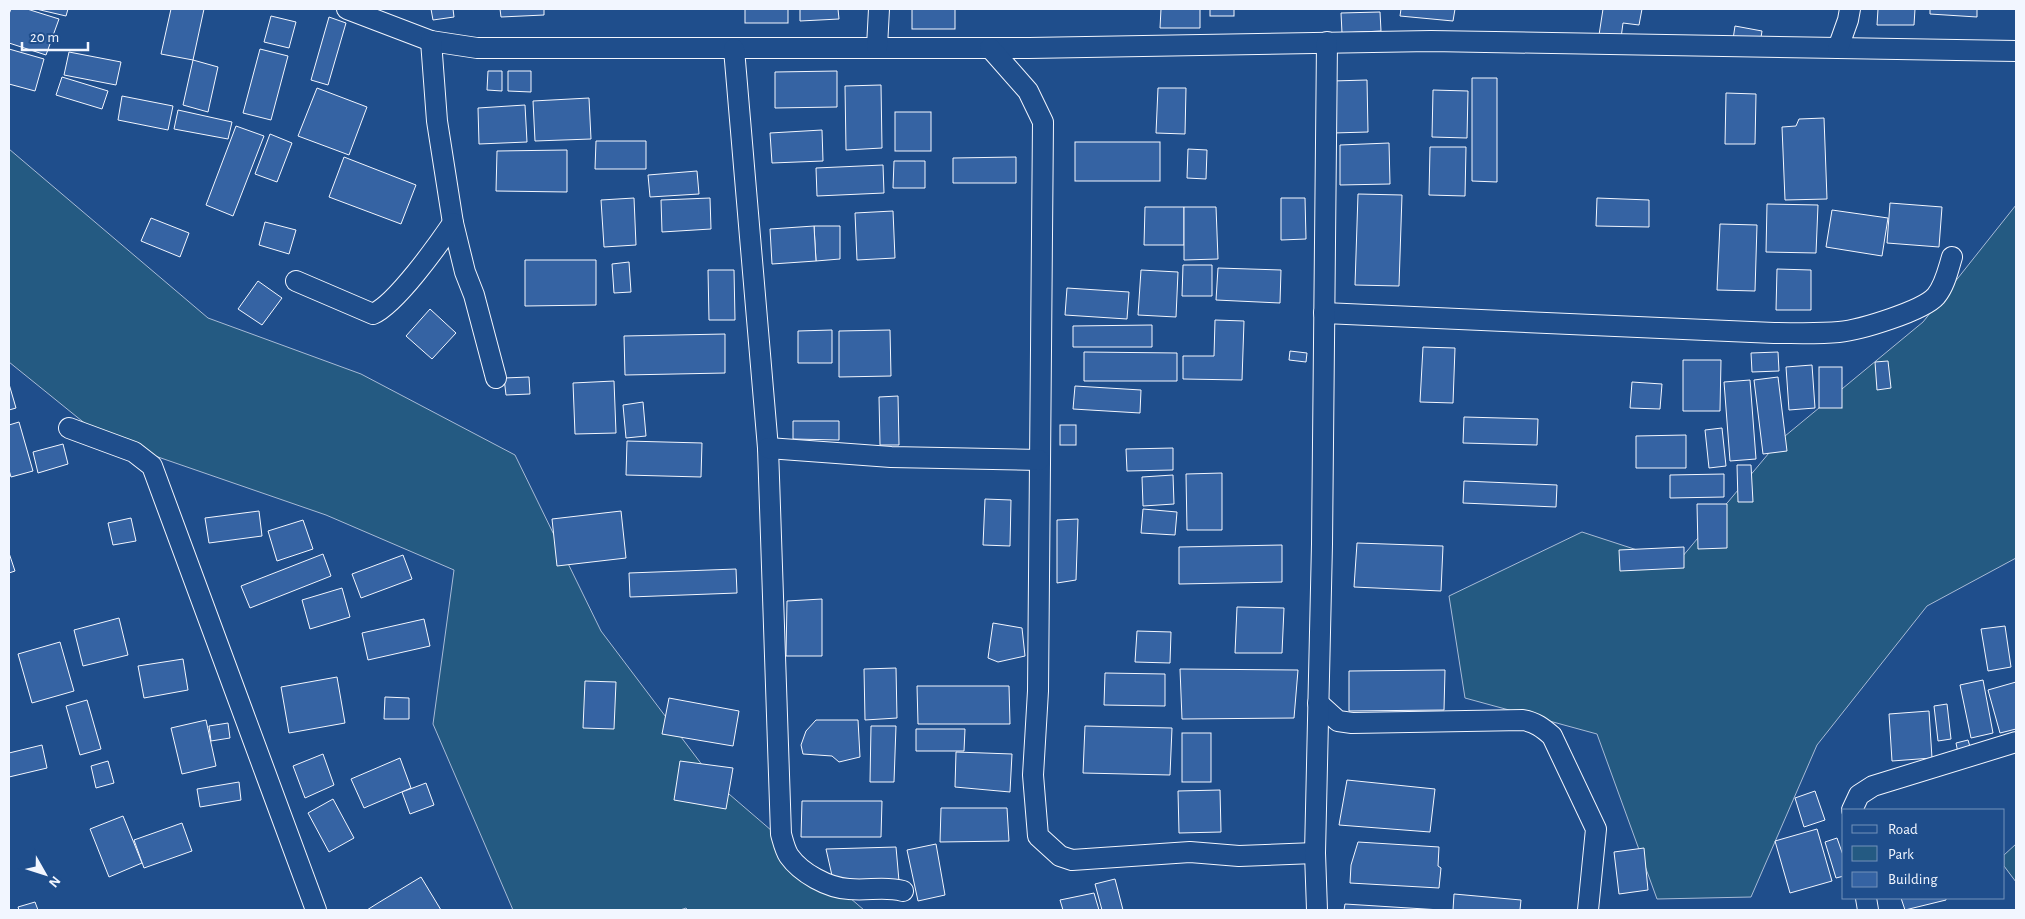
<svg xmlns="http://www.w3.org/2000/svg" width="2025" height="919" font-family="'Alegreya Sans',sans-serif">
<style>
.green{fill:#245a82;stroke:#a8bbd7}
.building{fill:#3563a3;stroke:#f2f6ff}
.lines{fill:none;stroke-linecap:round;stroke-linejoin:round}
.minor-casing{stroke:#f2f6ff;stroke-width:22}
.minor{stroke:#1f4e8c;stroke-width:20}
</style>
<rect width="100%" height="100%" fill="#1f4e8c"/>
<g class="green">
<polygon points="9,149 208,318 361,374 515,455 601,631 715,782 864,910 688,910 686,908 680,910 513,910 433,724 454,570 326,515 103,438 9,362"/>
<polygon points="2016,205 2016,558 1927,606 1817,745 1751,897 1657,899 1597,734 1465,698 1449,596 1582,532 1677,563 1779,441 1923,322"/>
<polygon points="2016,844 2016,882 2004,866 2004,855"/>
</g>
<g class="building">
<polygon points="11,9 27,9 59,19 46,55 9,43 9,14"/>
<polygon points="36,9 68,9 66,16"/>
<polygon points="171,9 204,9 193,60 161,54"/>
<polygon points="431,9 453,9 454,17 433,20"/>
<polygon points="500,9 544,9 544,15 501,17"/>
<rect x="745" y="9" width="43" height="14"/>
<polygon points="800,9 838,9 839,19 800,21"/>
<rect x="912" y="9" width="43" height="20"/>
<polygon points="1161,9 1200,9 1200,28 1160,28"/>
<rect x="1210" y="9" width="24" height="7"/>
<polygon points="1401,9 1455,9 1453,21 1400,16"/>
<polygon points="1603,9 1642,9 1639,25 1623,23 1621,38 1599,35"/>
<polygon points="1878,9 1915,9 1914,25 1877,25"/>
<polygon points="1930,9 1977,9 1977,17 1930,14"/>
<polygon points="1380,12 1381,31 1342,33 1341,13"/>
<polygon points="271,16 296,22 289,48 264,42"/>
<polygon points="329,17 346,23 328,85 311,80"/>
<polygon points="1735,26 1762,31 1760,44 1732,46"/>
<polygon points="9,49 44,59 35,91 9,84"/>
<polygon points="260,49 288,56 271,120 243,113"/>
<polygon points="69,52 121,62 116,85 64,75"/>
<polygon points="193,60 218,67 208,112 183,105"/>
<polygon points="488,71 502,71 502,91 487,90"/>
<polygon points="508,71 531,71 531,92 508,91"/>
<polygon points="837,71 837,107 775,108 775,72"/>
<polygon points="62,77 108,91 102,109 56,95"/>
<polygon points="1472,78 1497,78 1497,182 1472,181"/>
<polygon points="1367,80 1368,132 1333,133 1332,81"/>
<polygon points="881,85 882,148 846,150 845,86"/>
<polygon points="317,88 367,107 349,155 298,136"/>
<polygon points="1158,88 1186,88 1185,134 1156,133"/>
<polygon points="1433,90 1468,91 1467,138 1432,137"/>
<polygon points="1726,93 1756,94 1755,144 1725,144"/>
<polygon points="122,96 173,106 168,130 118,120"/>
<polygon points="589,98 591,139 535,141 533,101"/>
<polygon points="525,105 527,142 479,144 478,108"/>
<polygon points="178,110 232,122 228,139 174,129"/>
<rect x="895" y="112" width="36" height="39"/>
<polygon points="1824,118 1827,199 1785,200 1782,127 1796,126 1799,119"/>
<polygon points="236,126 264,136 233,216 206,205"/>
<polygon points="822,130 823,161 772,163 770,133"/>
<polygon points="270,134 292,143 277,182 255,174"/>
<polygon points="596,141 646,141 646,169 595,169"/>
<rect x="1075" y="142" width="85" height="39"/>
<polygon points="1389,143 1390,184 1340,185 1340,145"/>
<polygon points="1430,147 1466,147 1465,196 1429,195"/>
<polygon points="1188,149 1207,150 1206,179 1187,178"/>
<polygon points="567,150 567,192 496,191 497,151"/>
<polygon points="344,157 416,185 401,224 329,197"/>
<polygon points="1016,157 1016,183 953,183 953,158"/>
<polygon points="894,161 925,161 925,188 893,188"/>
<polygon points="883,165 884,193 817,196 816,168"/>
<polygon points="697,171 699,194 650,197 648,175"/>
<polygon points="1358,194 1402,195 1399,286 1355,285"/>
<polygon points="634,198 636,245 604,247 601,200"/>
<polygon points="710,198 711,229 662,232 661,200"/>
<polygon points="1281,198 1305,198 1306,239 1281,240"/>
<polygon points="1597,198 1649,200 1649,227 1596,226"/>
<polygon points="1890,203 1942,207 1939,247 1887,243"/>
<polygon points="1767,204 1818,205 1816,253 1766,252"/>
<polygon points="1145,207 1184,207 1184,245 1144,245"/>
<polygon points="1184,207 1216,207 1218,259 1184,260"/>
<polygon points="1832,210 1888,218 1882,256 1826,247"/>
<polygon points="893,211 895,258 857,260 855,213"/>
<polygon points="151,218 189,233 180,257 141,241"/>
<polygon points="265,222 296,230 289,254 259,245"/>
<polygon points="1720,224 1757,225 1755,291 1717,290"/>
<polygon points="814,226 840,226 840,259 816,261"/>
<polygon points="814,226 816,261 772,264 770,229"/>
<polygon points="525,260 596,260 596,305 525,306"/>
<polygon points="629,262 631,292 614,293 612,264"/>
<polygon points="1183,265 1212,265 1212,296 1182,296"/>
<polygon points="1218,268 1281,270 1280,303 1216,300"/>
<polygon points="1777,269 1811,270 1811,310 1776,310"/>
<polygon points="708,270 734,270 735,320 709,320"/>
<polygon points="1141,270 1178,272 1176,317 1138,315"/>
<polygon points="258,281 282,298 262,325 238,309"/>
<polygon points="1067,288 1129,292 1127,319 1065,315"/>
<polygon points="430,309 456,333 432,359 406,336"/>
<polygon points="1215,320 1244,321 1242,380 1183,379 1183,356 1214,356"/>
<polygon points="1152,325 1152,347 1073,347 1073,326"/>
<polygon points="832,330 832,363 798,363 798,331"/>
<polygon points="890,330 891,376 839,377 839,331"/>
<polygon points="725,334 725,373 625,375 624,336"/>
<polygon points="1423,347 1455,348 1453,403 1420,402"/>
<polygon points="1290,351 1307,353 1306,362 1289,360"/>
<polygon points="1084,352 1177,353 1177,381 1084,381"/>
<polygon points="1778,352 1779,371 1752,372 1751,353"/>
<polygon points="1683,360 1721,360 1720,411 1683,411"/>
<polygon points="1888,361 1891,388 1877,390 1875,362"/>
<polygon points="1812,365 1815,408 1789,410 1786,367"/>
<rect x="1819" y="367" width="23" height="41"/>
<polygon points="529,377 530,394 506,395 504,378"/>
<polygon points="1778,377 1787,451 1763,454 1754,380"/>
<polygon points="1750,380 1756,459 1730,461 1724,382"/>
<polygon points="614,381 616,433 575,434 573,383"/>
<polygon points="1632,382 1662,384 1660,409 1630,408"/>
<polygon points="9,384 16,408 9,410"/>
<polygon points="1075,386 1141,390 1140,413 1073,409"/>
<polygon points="898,396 899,445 880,445 879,397"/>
<polygon points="643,402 646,436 626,438 623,405"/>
<polygon points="1464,417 1538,419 1537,445 1463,443"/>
<polygon points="793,421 839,421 839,440 793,439"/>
<polygon points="19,422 33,471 11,477 9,470 9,425"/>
<rect x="1060" y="425" width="16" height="20"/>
<polygon points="1722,428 1726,466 1709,468 1705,430"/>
<polygon points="1686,435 1686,468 1636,468 1636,436"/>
<polygon points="627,441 702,443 701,477 626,475"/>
<polygon points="63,444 68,464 38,473 33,452"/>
<polygon points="1173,448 1173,470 1127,471 1126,449"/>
<polygon points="1737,465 1751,465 1753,502 1738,502"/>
<polygon points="1222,473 1222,530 1187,530 1186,474"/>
<polygon points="1724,474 1724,497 1670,498 1670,475"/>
<polygon points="1173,475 1174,504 1143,506 1142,477"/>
<polygon points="1464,481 1557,485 1556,507 1463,503"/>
<polygon points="985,499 1011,500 1010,546 983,545"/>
<polygon points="1697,504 1727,504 1727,548 1698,549"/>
<polygon points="1143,509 1177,512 1175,535 1141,533"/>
<polygon points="259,511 262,536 209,543 205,518"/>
<polygon points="621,511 626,558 557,566 552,519"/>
<polygon points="131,518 136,541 113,545 108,523"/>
<polygon points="1078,519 1076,580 1057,583 1057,520"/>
<polygon points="303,520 313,549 277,561 268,531"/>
<polygon points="1357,543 1443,546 1441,591 1354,587"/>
<polygon points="1282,545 1282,582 1179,584 1179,547"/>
<polygon points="1684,547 1684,568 1620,571 1619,550"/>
<polygon points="9,553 15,571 9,573"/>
<polygon points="323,554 331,576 250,608 241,586"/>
<polygon points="403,555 412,579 361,598 352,574"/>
<polygon points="736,569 737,593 630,597 629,573"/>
<polygon points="342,588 350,617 310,629 302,600"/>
<polygon points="822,599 822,656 786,656 787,601"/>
<polygon points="1237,607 1284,608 1282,653 1235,653"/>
<polygon points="119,618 128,655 83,666 74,630"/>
<polygon points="424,619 430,646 368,660 362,633"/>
<polygon points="993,623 1022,628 1025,656 998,662 988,658"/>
<polygon points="2005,626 2011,667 1988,671 1981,629"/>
<polygon points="1137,631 1171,632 1170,663 1135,662"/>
<polygon points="60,642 74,691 32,703 18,654"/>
<polygon points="183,659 188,690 144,698 138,666"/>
<polygon points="896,668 897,718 865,720 864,669"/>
<polygon points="1180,669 1298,670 1294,718 1182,719"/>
<polygon points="1445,670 1444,710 1349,711 1349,671"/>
<polygon points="1105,673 1165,674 1165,706 1104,705"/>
<polygon points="337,677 345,723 289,733 281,687"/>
<polygon points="1983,680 1993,733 1971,738 1960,685"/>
<polygon points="585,681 616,682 614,729 583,728"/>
<polygon points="2016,682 2016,729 2000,733 1988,690"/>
<polygon points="917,686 1009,686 1010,724 918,724"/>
<polygon points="385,697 409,698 409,719 384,719"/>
<polygon points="669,698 739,711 733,746 662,734"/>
<polygon points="87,700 101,749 80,755 66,706"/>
<polygon points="1947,704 1951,739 1938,741 1934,706"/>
<polygon points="1929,711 1932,758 1892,761 1889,714"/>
<polygon points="206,720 216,766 182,774 171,728"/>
<polygon points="816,720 858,720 860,757 839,762 832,756 803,754 801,745 806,731"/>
<polygon points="228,723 230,738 211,741 209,726"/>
<polygon points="871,726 896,726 894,782 870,782"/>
<polygon points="1085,726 1172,728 1170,775 1083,773"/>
<polygon points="916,729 965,729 964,751 916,751"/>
<rect x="1182" y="733" width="29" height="49"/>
<polygon points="1968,740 1971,750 1958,753 1956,743"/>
<polygon points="42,745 47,768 9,777 9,753"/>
<polygon points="956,752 1012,754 1010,792 955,787"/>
<polygon points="323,754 334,785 305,798 293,766"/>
<polygon points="400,758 411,788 364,808 351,779"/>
<polygon points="108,761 114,783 96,788 91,766"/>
<polygon points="680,761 733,768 726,809 674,800"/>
<polygon points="1347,780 1435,789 1430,832 1339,825"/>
<polygon points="239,782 241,800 200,807 197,789"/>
<polygon points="426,783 434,805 410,814 402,792"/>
<polygon points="1220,790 1221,832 1179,833 1178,791"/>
<polygon points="1815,791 1825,820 1804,827 1795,798"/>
<polygon points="333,799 354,838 329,852 308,813"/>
<polygon points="802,801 882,801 881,837 801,837"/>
<polygon points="941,808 1007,808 1009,841 940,842"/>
<polygon points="123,816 142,863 109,877 90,829"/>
<polygon points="182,823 192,851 144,868 134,840"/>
<polygon points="1817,829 1832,881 1790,893 1775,841"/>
<polygon points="1837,838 1844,858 1844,876 1836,878 1825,842"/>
<polygon points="1358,842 1439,847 1438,866 1441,868 1439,888 1350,883 1351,865"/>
<polygon points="936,844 945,895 918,901 907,850"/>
<polygon points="896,847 899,881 833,880 826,849"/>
<polygon points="1644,848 1648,890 1619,894 1614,852"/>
<polygon points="421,877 441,910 367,910 378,903"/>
<polygon points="1115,879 1123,910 1102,910 1095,884"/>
<polygon points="1094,893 1099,910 1063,910 1060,900"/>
<polygon points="1454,894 1521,900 1520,910 1453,910"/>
<polygon points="1901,898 1946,898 1946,900 1905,910"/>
<polygon points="35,902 38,910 19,910 18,907"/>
<polygon points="1345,904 1441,910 1344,910"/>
</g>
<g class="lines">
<g class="minor-casing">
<g id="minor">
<polyline points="347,9 431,41 477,48 1029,48 1431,41 2016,51"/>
<polyline points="431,41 437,121 453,223 465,272 474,295 496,378"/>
<polyline points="877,47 879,9"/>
<polyline points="990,48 1028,91 1043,122 1038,691 1033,775 1038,836 1060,856 1072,860 1190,852 1239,856 1315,853"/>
<polyline points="1838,48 1848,20 1850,9"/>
<path d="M734 49 768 448 781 834C783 841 785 850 789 856 801 873 828 888 849 889 868 891 885 886 903 891"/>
<path d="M296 281 373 314C396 304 438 245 453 223"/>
<path d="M1324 313 1774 333C1796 333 1818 334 1839 332 1860 330 1923 311 1936 296 1945 285 1948 270 1952 257"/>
<polyline points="69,428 134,452 152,466 316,910"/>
<polyline points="768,448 891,457 1039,460"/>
<path d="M1318 703 1338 721 1352 723 1523 720C1535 722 1543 728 1552 736L1596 829 1588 910"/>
<polyline points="1852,810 1859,795 1873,786 2016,742"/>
<polyline points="1866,898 1868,910"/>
<polyline points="1317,910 1315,853 1322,544 1327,42"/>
</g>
</g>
<use href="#minor" class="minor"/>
</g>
<rect width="2025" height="919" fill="none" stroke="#f2f6ff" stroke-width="20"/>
<rect x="1842" y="809" width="162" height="90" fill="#1f4e8c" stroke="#7391ba"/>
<rect x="1852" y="825" width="25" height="8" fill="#1f4e8c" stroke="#7391ba"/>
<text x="1888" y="834" font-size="15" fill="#f2f6ff">Road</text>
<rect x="1852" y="846" width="25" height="15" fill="#245a82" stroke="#7391ba"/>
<text x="1888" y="859" font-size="15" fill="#f2f6ff">Park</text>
<rect x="1852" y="872" width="25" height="15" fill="#3563a3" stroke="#7391ba"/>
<text x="1888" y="884" font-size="15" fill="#f2f6ff">Building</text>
<g transform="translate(45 874) rotate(129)" stroke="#1f4e8c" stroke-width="4" paint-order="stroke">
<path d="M0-4L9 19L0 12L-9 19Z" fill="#f2f6ff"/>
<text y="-8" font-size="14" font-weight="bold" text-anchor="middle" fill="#f2f6ff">N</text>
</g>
<path d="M22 42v8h66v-8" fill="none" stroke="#f2f6ff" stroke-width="2.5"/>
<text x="30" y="42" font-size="15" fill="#f2f6ff" stroke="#1f4e8c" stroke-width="4" paint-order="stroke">20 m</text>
</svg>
